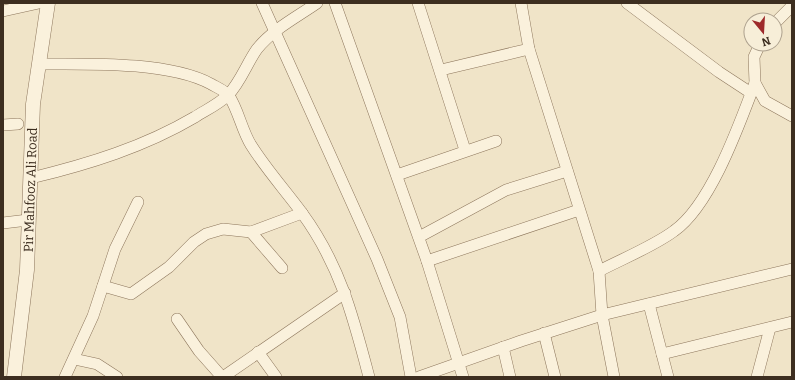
<svg xmlns="http://www.w3.org/2000/svg" width="795" height="380" font-family="Bitter,serif">
<style>
.lines{fill:none;stroke-linecap:round;stroke-linejoin:round}
.minor-casing{stroke:#8d765c;stroke-width:12}
.tertiary-casing{stroke:#8d765c;stroke-width:15}
.minor{stroke:#faf1dc;stroke-width:11}
.tertiary{stroke:#faf1dc;stroke-width:14}
.labels{text-anchor:middle;dominant-baseline:central;stroke-width:3;stroke-linejoin:round;paint-order:stroke}
.street-label{font-size:13px;fill:#3d2e20;stroke:#f7eed8}
</style>
<rect width="100%" height="100%" fill="#f0e4c8"/>
<g class="lines">
<g class="minor-casing">
<g id="minor">
<polyline points="262,3 377,259 400,317 411,377"/>
<polyline points="335,3 427,261 463,377"/>
<polyline points="418,3 465,150"/>
<polyline points="521,3 529,49 599,271 602,315 614,377"/>
<polyline points="627,3 719,72 751,93"/>
<polyline points="3,11 39,3"/>
<polyline points="775,23 792,6"/>
<polyline points="760,44 754,57 755,83 765,101 792,116"/>
<path d="M38 64C87 64 168 61 211 84 216 87 226 91 229 96 238 109 242 131 251 145 266 169 285 190 302 213 340 265 353 316 369 377"/>
<polyline points="441,70 529,49"/>
<polyline points="3,125 18,124"/>
<polyline points="397,175 496,141"/>
<path d="M31 178C89 164 144 147 195 117 206 110 219 104 228 95 240 83 247 63 257 49 273 29 297 17 317 3"/>
<polyline points="3,223 28,220"/>
<polyline points="251,232 282,268"/>
<polyline points="419,237 506,190 567,171"/>
<polyline points="427,261 579,210"/>
<path d="M599 271C622 259 654 246 674 231 711 205 739 125 755 83"/>
<polyline points="103,286 131,294 169,267 194,242 206,234 223,229 251,232 302,213"/>
<polyline points="649,304 668,377"/>
<polyline points="177,319 199,351 222,377"/>
<polyline points="544,333 555,377"/>
<polyline points="503,347 510,377"/>
<polyline points="258,352 276,377"/>
<polyline points="662,354 792,322"/>
<polyline points="74,359 97,364 117,377"/>
<polyline points="65,377 93,316 115,249 138,202"/>
<polyline points="223,377 345,293"/>
<polyline points="419,377 521,341 602,315 792,269"/>
<polyline points="757,377 770,328"/>
</g>
</g>
<g class="tertiary-casing">
<g id="tertiary">
<path id="s1" d="M14 377 27 270 33 104 48 3"/>
</g>
</g>
<use href="#minor" class="minor"/>
<use href="#tertiary" class="tertiary"/>
</g>
<g class="labels">
<g class="street-label">
<text stroke="none"><textPath href="#s1" startOffset="188">Pir Mahfooz Ali Road</textPath></text>
</g>
</g>
<rect width="795" height="380" fill="none" stroke="#3d2e20" stroke-width="8"/>
<g transform="translate(763 32) rotate(162)"><circle r="19" fill="#f7eed8" stroke="#ada18e"/>
<path d="M0-3L7 15L0 10L-7 15Z" fill="#9e2a2b"/>
<text y="-6" font-size="11" font-weight="bold" text-anchor="middle" fill="#3d2e20">N</text>
</g>
</svg>
